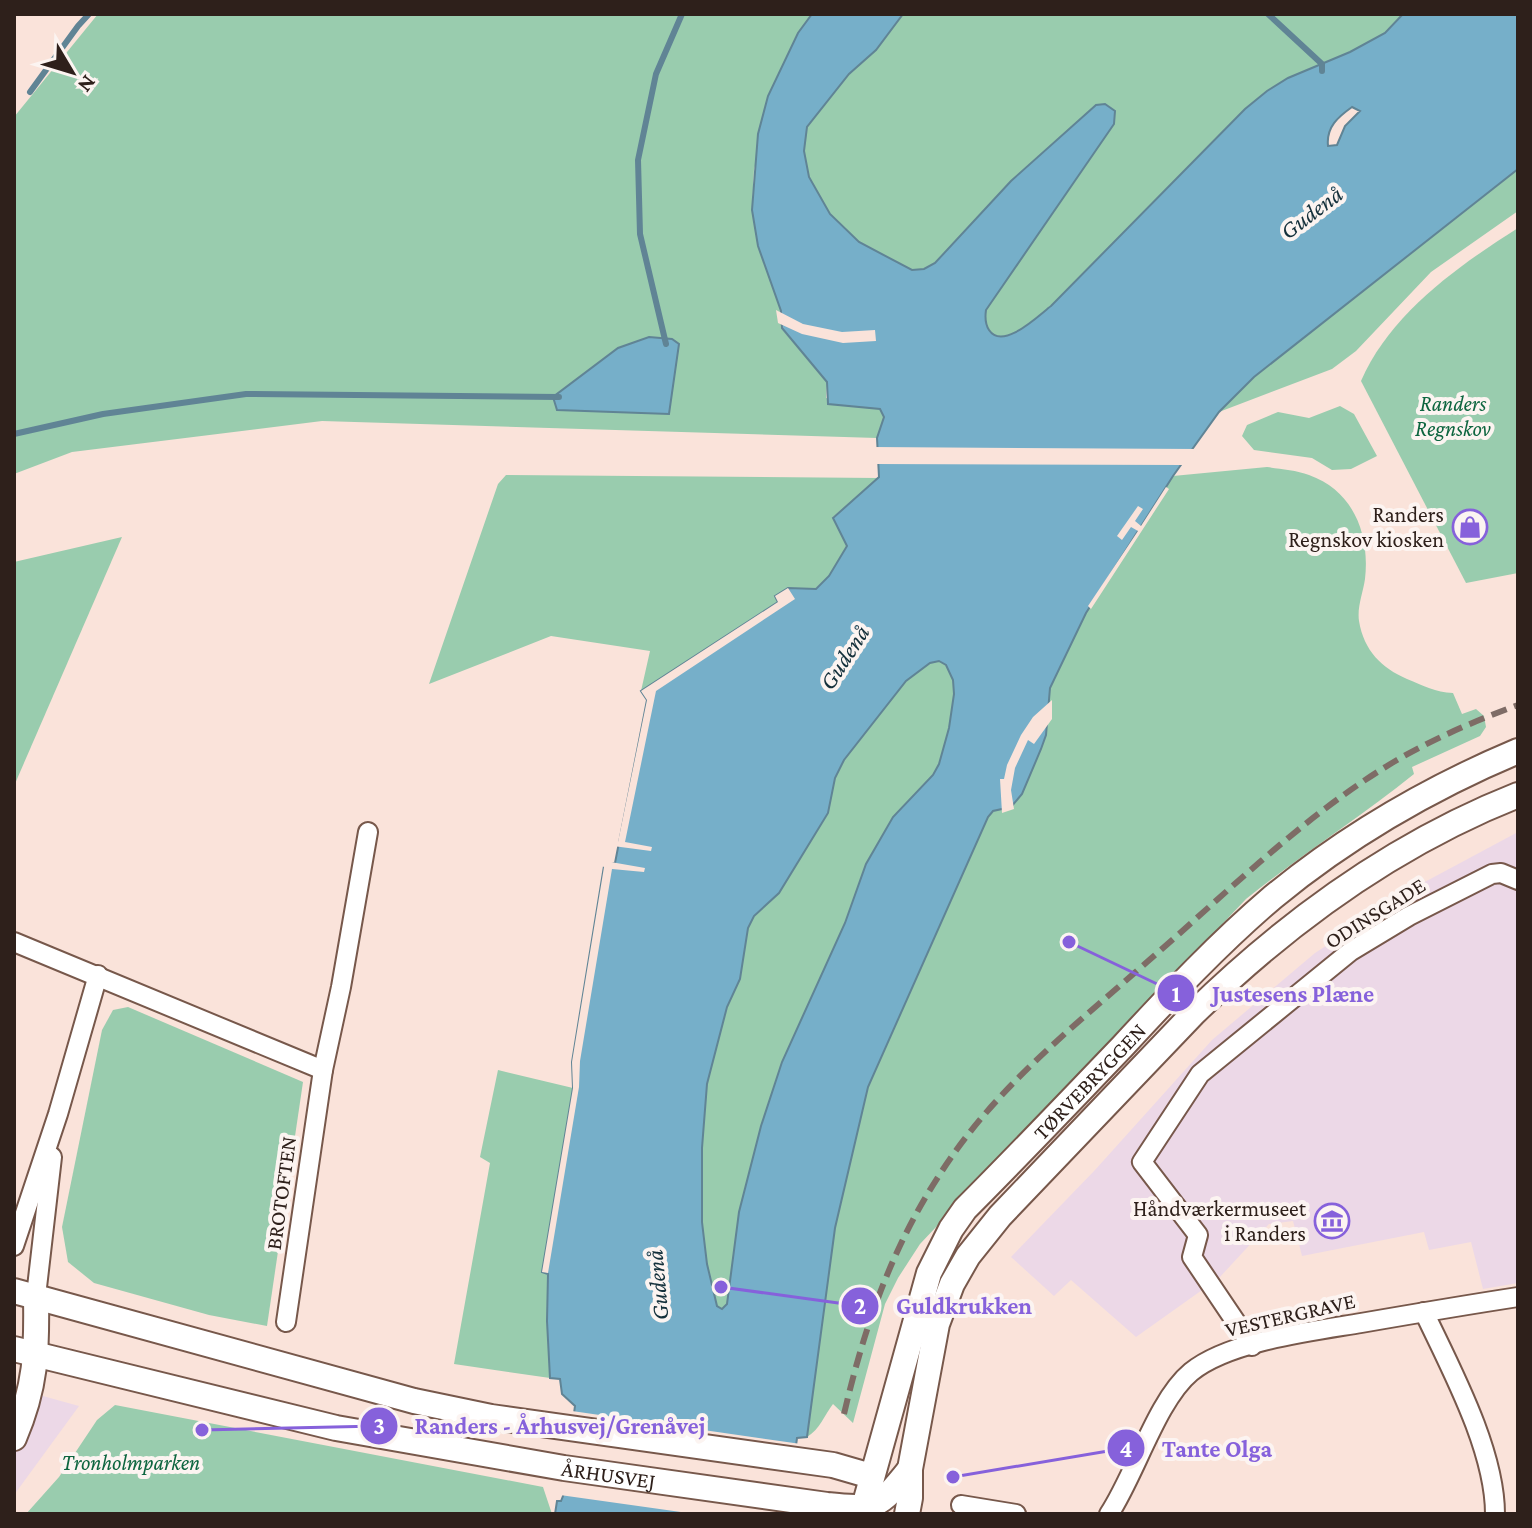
<svg xmlns="http://www.w3.org/2000/svg" width="1532" height="1528" font-family="'Crimson Pro',serif">
<style>
.commercial{fill:#ecd8e7}
.green{fill:#99ccae;fill-rule:evenodd}
.water{fill:#76afc9;stroke:#608495;stroke-width:2;fill-rule:evenodd}
.pier{fill:#fae3da}
.lines{fill:none;stroke-linecap:round;stroke-linejoin:round}
.stream{stroke:#608495;stroke-width:6}
.street-casing{stroke:#77584b;stroke-width:22}
.secondary-casing{stroke:#77584b;stroke-width:28}
.street{stroke:#fff;stroke-width:18}
.secondary{stroke:#fff;stroke-width:24}
.rail{stroke:#7e6c66;stroke-width:6;stroke-dasharray:16 8;stroke-linecap:butt}
.labels{text-anchor:middle;dominant-baseline:central;stroke-width:8;stroke-linejoin:round;paint-order:stroke}
.park-label{font-size:22px;font-style:italic;fill:#0d653f;stroke:#fcf4f1}
.poi-label{font-size:22px;fill:#2e201b;stroke:#fcf4f1;text-anchor:end}
.street-label{font-size:22px;fill:#2e201b;stroke:#fcf4f1}
.water-label{font-size:24px;font-style:italic;fill:#14303b;stroke:#fcf4f1}
.leader{fill:none;stroke:#8661db;stroke-width:3}
.callout-dot{fill:#8661db;stroke:#fcf4f1;stroke-width:3}
.mark-label{font-size:24px;text-anchor:middle;font-weight:bold;fill:#fff}
.callout-label{font-size:24px;text-anchor:middle;font-weight:bold;fill:#8661db;stroke:#fcf4f1;stroke-width:8;stroke-linejoin:round;paint-order:stroke}
</style>
<rect width="100%" height="100%" fill="#fae3da"/>
<g class="commercial">
<polygon points="1518,832 1518,1283 1483,1289 1471,1242 1429,1250 1424,1232 1302,1256 1293,1221 1269,1224 1219,1278 1136,1337 1071,1280 1054,1296 1011,1257 1095,1170 1212,1040 1315,953 1421,884"/>
<polygon points="14,1388 79,1406 14,1495"/>
</g>
<g class="green">
<path d="M98 14H812L798 33 754 169 752 210 758 246 781 311 782 329 827 382 826 398 880 409 884 417 877 438 322 421 72 452 14 474V117ZM679 344 669 414 558 410 554 397 618 348Z"/>
<path d="M903 14H1403L1385 33 1350 52 1288 78 1267 91 1245 109 1051 306C1039 315 1003 351 989 330 985 324 985 318 986 310L1091 158 1115 111 1105 104 1096 105 1011 181 935 263 924 269 912 270 859 242 830 214 809 177 804 151 807 127 849 74 876 50Z"/>
<polygon points="1518,169 1518,211 1431,272 1356,351 1332,369 1219,412 1254,377"/>
<path d="M1518 228V573L1466 583 1361 381C1390 314 1458 266 1518 228Z"/>
<polygon points="1340,406 1354,414 1377,456 1351,469 1332,470 1312,458 1254,450 1242,436 1247,425 1278,412 1309,418"/>
<path d="M1267 467C1280 469 1296 470 1309 475 1354 491 1370 535 1365 579 1363 593 1357 607 1359 621 1364 651 1382 668 1407 679 1424 686 1435 692 1453 693L1462 714 1476 709 1484 716 1486 727 1480 736 1412 767 1414 774C1359 818 1301 855 1246 899L920 1244 898 1278 885 1304 853 1423 833 1404C824 1416 820 1429 807 1437L835 1228 868 1087 988 817C996 805 1014 807 1022 794L1046 735 1050 688 1086 613 1173 476Z"/>
<polygon points="506,475 879,478 833,517 847,546 829,576 815,589 788,588 779,601 641,691 650,651 551,636 429,684 498,484"/>
<polygon points="122,537 14,786 14,562"/>
<polygon points="939,661 946,665 953,680 954,694 949,728 939,764 933,775 893,817 866,864 845,923 782,1062 761,1126 739,1212 727,1305 721,1309 717,1306 707,1264 702,1222 702,1148 707,1084 727,1007 740,979 748,928 754,916 779,893 828,813 835,778 843,760 906,681 930,663"/>
<polygon points="128,1007 303,1082 267,1326 209,1315 94,1283 68,1262 62,1227 102,1030 113,1010"/>
<polygon points="498,1070 573,1088 542,1271 548,1273 547,1321 550,1378 454,1364 490,1163 480,1157"/>
<polygon points="115,1405 543,1487 552,1514 26,1514 59,1477 97,1420"/>
</g>
<g class="water">
<path d="M812 14H903L876 50 849 74 807 127 804 151 809 177 830 214 859 242 912 270 924 269 935 263 1011 181 1096 105 1105 104 1115 111 1114 124 986 310C985 317 985 324 989 330 1003 351 1039 315 1051 306L1245 109 1267 91 1288 78 1350 52 1385 33 1403 14H1518V169L1254 377 1219 412 1173 476 1086 613 1050 688 1046 735 1041 749 1022 794 1011 807 993 811 988 817 868 1087 835 1228 807 1437 797 1438 787 1514H555L557 1501H561L563 1496 575 1406 562 1394 560 1379 550 1378 547 1321 548 1274 542 1272 573 1088 572 1062 604 866 615 863 647 700 641 691 778 602 775 596 788 588 816 589 829 576 847 546 833 518 879 477 877 438 884 417 880 409 828 404 827 382 782 328 781 311 758 246 752 210 758 134 768 96 798 33ZM1352 107 1360 111 1345 126 1337 145 1328 146C1326 127 1338 117 1352 107ZM939 661 946 665 953 680 954 694 949 728 939 764 933 775 893 817 866 864 845 923 782 1062 761 1126 739 1212 727 1304 722 1309 717 1306 707 1264 702 1222V1148L707 1084 727 1007 740 979 748 928 754 916 779 893 828 813 835 778 844 760 906 681 930 663Z"/>
<polygon points="649,337 672,339 679,344 669,414 557,410 553,397 618,348"/>
</g>
<g class="pier">
<polygon points="776,310 803,324 842,332 875,330 876,341 843,343 802,334 778,323"/>
<polygon points="873,447 1198,449 1186,465 874,464"/>
<polygon points="1166,487 1169,489 1091,609 1088,606 1138,531 1131,527 1122,540 1117,536 1138,506 1143,509 1135,521 1141,526"/>
<polygon points="788,588 795,599 656,691 625,842 652,847 651,851 613,846 614,842 618,842 647,700 641,691 778,602 775,596"/>
<polygon points="1052,700 1052,719 1034,744 1028,740 1015,768 1011,790 1014,809 1002,813 1000,779 1004,779 1007,765 1021,735 1033,717"/>
<polygon points="605,861 645,868 644,872 612,869 580,1061 579,1087 548,1273 542,1272 573,1088 572,1062 604,867 600,865"/>
<polygon points="572,1411 801,1444 791,1514 695,1514 560,1495"/>
</g>
<g class="lines">
<g class="stream">
<polyline points="1268,14 1322,64 1322,71"/>
<polyline points="30,92 78,26 89,14"/>
<polyline points="666,344 640,234 638,160 656,74 682,14"/>
<polyline points="14,434 103,414 246,394 559,397"/>
</g>
<g class="street-casing">
<g id="street">
<polyline points="14,942 323,1070"/>
<polyline points="14,1246 58,1114 98,975"/>
<polyline points="36,1296 52,1157"/>
<path d="M1424 1312C1451 1369 1495 1450 1495 1514"/>
<polyline points="286,1322 323,1070 341,987 368,832"/>
<polyline points="1252,1346 1192,1257 1198,1235 1142,1162 1200,1074 1351,951 1409,916 1492,874 1501,873 1518,880"/>
<polyline points="961,1505 1016,1514"/>
<path d="M1109 1514C1135 1475 1157 1400 1191 1372 1229 1341 1313 1331 1361 1323 1413 1314 1466 1305 1518 1297"/>
</g>
</g>
<g class="secondary-casing">
<g id="secondary">
<polyline points="14,1291 414,1401 491,1417 833,1465 871,1476"/>
<path id="s1" d="M14 1349 336 1428 564 1468 827 1505C875 1510 879 1508 910 1469"/>
<path d="M14 1438C36 1387 37 1351 36 1296"/>
<path id="s2" d="M862 1514 929 1273 951 1229 965 1209C1018 1156 1070 1101 1122 1047 1170 995 1219 943 1273 897 1346 837 1430 788 1518 751"/>
<path d="M907 1514 910 1498V1469L937 1324 952 1284 968 1256 1000 1216 1193 1014C1288 921 1394 844 1518 795"/>
</g>
</g>
<use href="#street" class="street"/>
<use href="#secondary" class="secondary"/>
<path class="rail" d="M844 1414C864 1328 891 1249 940 1174 994 1089 1073 1027 1147 962 1227 893 1305 814 1397 760 1435 738 1477 720 1518 705"/>
</g>
<defs>
<g id="shop-ring" transform="scale(1.8)"><circle r="9.5" fill="#fcf4f1" stroke="#8661db" stroke-width="1.5"/><path d="M-5-2.5h2.3a2.7 3.5 0 0 1 5.4 0H5L5.5 6h-11ZM-1.5-2.5h3a1.5 2.3 0 0 0-3 0Z" fill="#8661db"/></g>
<g id="museum-ring" transform="scale(1.8)"><circle r="9.5" fill="#fcf4f1" stroke="#8661db" stroke-width="1.5"/><path d="M0-6L6-3V-2H-6V-3ZM-5-1h2V3h-2ZM-1-1h2V3h-2ZM3-1h2V3H3ZM-6 4H6V6H-6Z" fill="#8661db"/></g>
</defs>
<g fill-rule="evenodd">
<use href="#shop-ring" x="1470" y="527"/>
<use href="#museum-ring" x="1332" y="1221"/>
</g>
<g class="labels">
<g class="park-label">
<text x="1453" y="403">Randers<tspan x="1453" dy="25">Regnskov</tspan></text>
<text x="131" y="1462">Tronholmparken</text>
</g>
<g class="poi-label">
<text x="1444" y="514">Randers<tspan x="1444" dy="25">Regnskov kiosken</tspan></text>
<text x="1306" y="1208">Håndværkermuseet<tspan x="1306" dy="25">i Randers</tspan></text>
</g>
<g class="street-label">
<text transform="translate(1375 913) rotate(-32)">ODINSGADE</text>
<text stroke="none"><textPath href="#s2" startOffset="502">TØRVEBRYGGEN</textPath></text>
<text transform="translate(281 1193) rotate(-82)">BROTOFTEN</text>
<text transform="translate(1290 1315) rotate(-13)">VESTERGRAVE</text>
<text stroke="none"><textPath href="#s1" startOffset="608">ÅRHUSVEJ</textPath></text>
</g>
<g class="water-label">
<text transform="translate(1311 212) rotate(-37)">Gudenå</text>
<text transform="translate(844 657) rotate(-57)">Gudenå</text>
<text transform="translate(657 1285) rotate(-95)">Gudenå</text>
</g>
</g>
<path class="leader" d="M1069 942L1176 993M721 1287L860 1306M202 1430L379 1426M953 1477L1126 1448"/>
<g class="callout-dot">
<circle cx="1069" cy="942" r="8"/>
<circle cx="721" cy="1287" r="8"/>
<circle cx="202" cy="1430" r="8"/>
<circle cx="953" cy="1477" r="8"/>
<circle cx="1176" cy="993" r="20"/>
<circle cx="860" cy="1306" r="20"/>
<circle cx="379" cy="1426" r="20"/>
<circle cx="1126" cy="1448" r="20"/>
</g>
<g class="mark-label">
<text x="1176" y="1002">1</text>
<text x="860" y="1314">2</text>
<text x="379" y="1434">3</text>
<text x="1126" y="1457">4</text>
</g>
<g class="callout-label">
<text x="1293" y="1002">Justesens Plæne</text>
<text x="964" y="1314">Guldkrukken</text>
<text x="560" y="1434">Randers - Århusvej/Grenåvej</text>
<text x="1217" y="1457">Tante Olga</text>
</g>
<rect width="1532" height="1528" fill="none" stroke="#2e201b" stroke-width="32"/>
<g transform="translate(72 72) rotate(128)" stroke="#fcf4f1" stroke-width="6" paint-order="stroke">
<path d="M0-6L14 30L0 20L-14 30Z" fill="#2e201b"/>
<text y="-12" font-size="22" font-weight="bold" text-anchor="middle" fill="#2e201b">N</text>
</g>
</svg>
